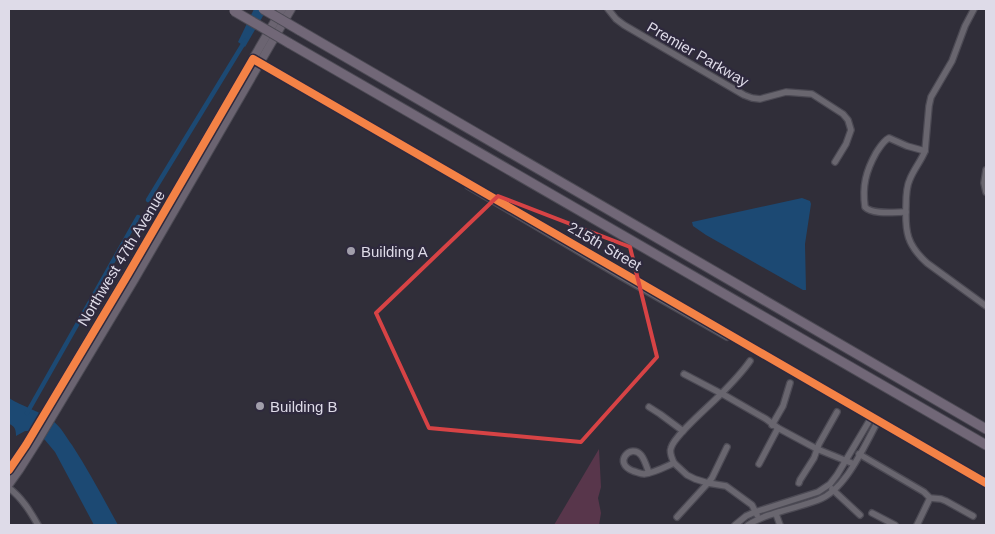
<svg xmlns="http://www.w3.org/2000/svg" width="995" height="534" font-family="Helvetica,sans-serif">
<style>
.green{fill:#58364b}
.water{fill:#1c4973}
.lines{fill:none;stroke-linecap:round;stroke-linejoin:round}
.canal{stroke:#1c4973;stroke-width:4.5}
.minor-casing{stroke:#4c4a54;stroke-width:8}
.major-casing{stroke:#4c4a54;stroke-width:10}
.highway-casing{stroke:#4c4a54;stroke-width:11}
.minor{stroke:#69666f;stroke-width:5.5}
.major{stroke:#6b6471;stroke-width:8}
.highway{stroke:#716777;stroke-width:9}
.highway-bridge-casing{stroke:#4c4a54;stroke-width:11;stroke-linecap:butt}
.highway-bridge{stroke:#716777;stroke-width:9}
.cycleway-casing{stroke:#2e293d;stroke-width:11}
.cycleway{stroke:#f48246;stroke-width:8}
.marked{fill:none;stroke:#d74345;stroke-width:4;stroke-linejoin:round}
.poi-dot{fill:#a19eab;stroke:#2e293d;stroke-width:2}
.labels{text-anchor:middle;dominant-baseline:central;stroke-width:4.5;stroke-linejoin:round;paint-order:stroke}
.street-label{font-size:15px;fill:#dedbe8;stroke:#2e293d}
.poi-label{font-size:15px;fill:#dedbe8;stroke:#2e293d;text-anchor:start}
</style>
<rect width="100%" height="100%" fill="#302e39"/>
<polygon class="green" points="599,449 601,487 598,498 601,513 599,525 554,525"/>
<g class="water">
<polygon points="254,9 267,9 245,47 238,42"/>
<polygon points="802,198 810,201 811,204 805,244 806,290 803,290 706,235 693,226 692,222"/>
<path d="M9 398C23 407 40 411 53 421 61 427 66 437 72 445 89 471 103 498 118 525H94L55 452 45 440 28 431H25L16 436C16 430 15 426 9 424Z"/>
</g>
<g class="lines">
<g class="canal">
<polyline points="148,200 245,41"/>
<polyline points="27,413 138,217"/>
</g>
<g class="minor-casing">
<g id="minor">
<polyline points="608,9 616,19 624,25 744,95 752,98 760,99 786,92 812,94 843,114 848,120 851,130 846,144 835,162"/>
<path d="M974 9 965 26 952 61 931 97 929 106 925 151C921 161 914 169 910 179 906 187 906 197 906 206 905 232 907 245 927 263L986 306"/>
<path d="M257 61C501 201 742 344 986 483"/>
<polyline points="986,170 984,183 986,192"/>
<polyline points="468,186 620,276 727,337"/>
<path d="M906 212C895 212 872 215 865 207 862 186 866 171 876 153 880 147 883 141 889 138L907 146 925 151"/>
<polyline points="684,374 726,396 766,419 778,428 817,449 854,464"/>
<polyline points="649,407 660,414 683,431"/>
<polyline points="772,425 783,406 790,383"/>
<polyline points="859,454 924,492 930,498 941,499 946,501 973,516"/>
<path d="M674 463C672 458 669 453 671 448 674 436 708 407 719 396 730 385 741 374 750 361"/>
<polyline points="759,464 778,428"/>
<path d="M649 473C647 468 645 460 641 455 631 443 612 463 633 471 637 472 640 474 644 474 654 473 665 467 674 463L687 475 695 479 708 483 712 478 727 447"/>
<polyline points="799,483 800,480 814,458 819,444 837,412"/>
<path d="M9 488C22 498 30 511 38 525"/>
<polyline points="832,489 860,515"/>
<polyline points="872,513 895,525"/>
<polyline points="776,514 780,525"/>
<polyline points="677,517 708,483 726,486 752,505 757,515"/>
<polyline points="735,525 746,516 755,512 818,492 830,484 837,475 871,418"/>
<path d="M748 525C766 513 797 508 818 500 846 490 864 446 878 421"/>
<polyline points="917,525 930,498"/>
</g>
</g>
<g class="major-casing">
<g id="major">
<polyline points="9,470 26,445 159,221 205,141 282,9"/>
<polyline points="9,484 19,470 38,440 134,280 291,9"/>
</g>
</g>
<g class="highway-casing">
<g id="highway">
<polyline points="299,30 986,429"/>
<polyline points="289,43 986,445"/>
</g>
</g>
<use href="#minor" class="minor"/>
<use href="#major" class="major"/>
<use href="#highway" class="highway"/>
<g class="highway-bridge-casing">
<g id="highway-bridge">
<polyline points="263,9 299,30"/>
<polyline points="234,11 289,43"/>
</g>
</g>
<use href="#highway-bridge" class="highway-bridge"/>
<g class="cycleway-casing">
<path id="cycleway" d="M9 470 26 445 127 276 253 59C498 199 741 343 986 483"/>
</g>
<use href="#cycleway" class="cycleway"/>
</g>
<path class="marked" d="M498 196 630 247 657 357 581 442 429 428 376 313Z"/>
<g class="poi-dot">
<circle cx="351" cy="251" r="5"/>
<circle cx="260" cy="406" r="5"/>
</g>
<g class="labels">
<g class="street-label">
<text transform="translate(698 54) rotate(30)">Premier Parkway</text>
<text transform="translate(605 246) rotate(30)">215th Street</text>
<text transform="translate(121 258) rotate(-59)">Northwest 47th Avenue</text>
</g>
<g class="poi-label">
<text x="361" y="251">Building A</text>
<text x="270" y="406">Building B</text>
</g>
</g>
<rect width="995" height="534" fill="none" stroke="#dedbe8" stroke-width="20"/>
</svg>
